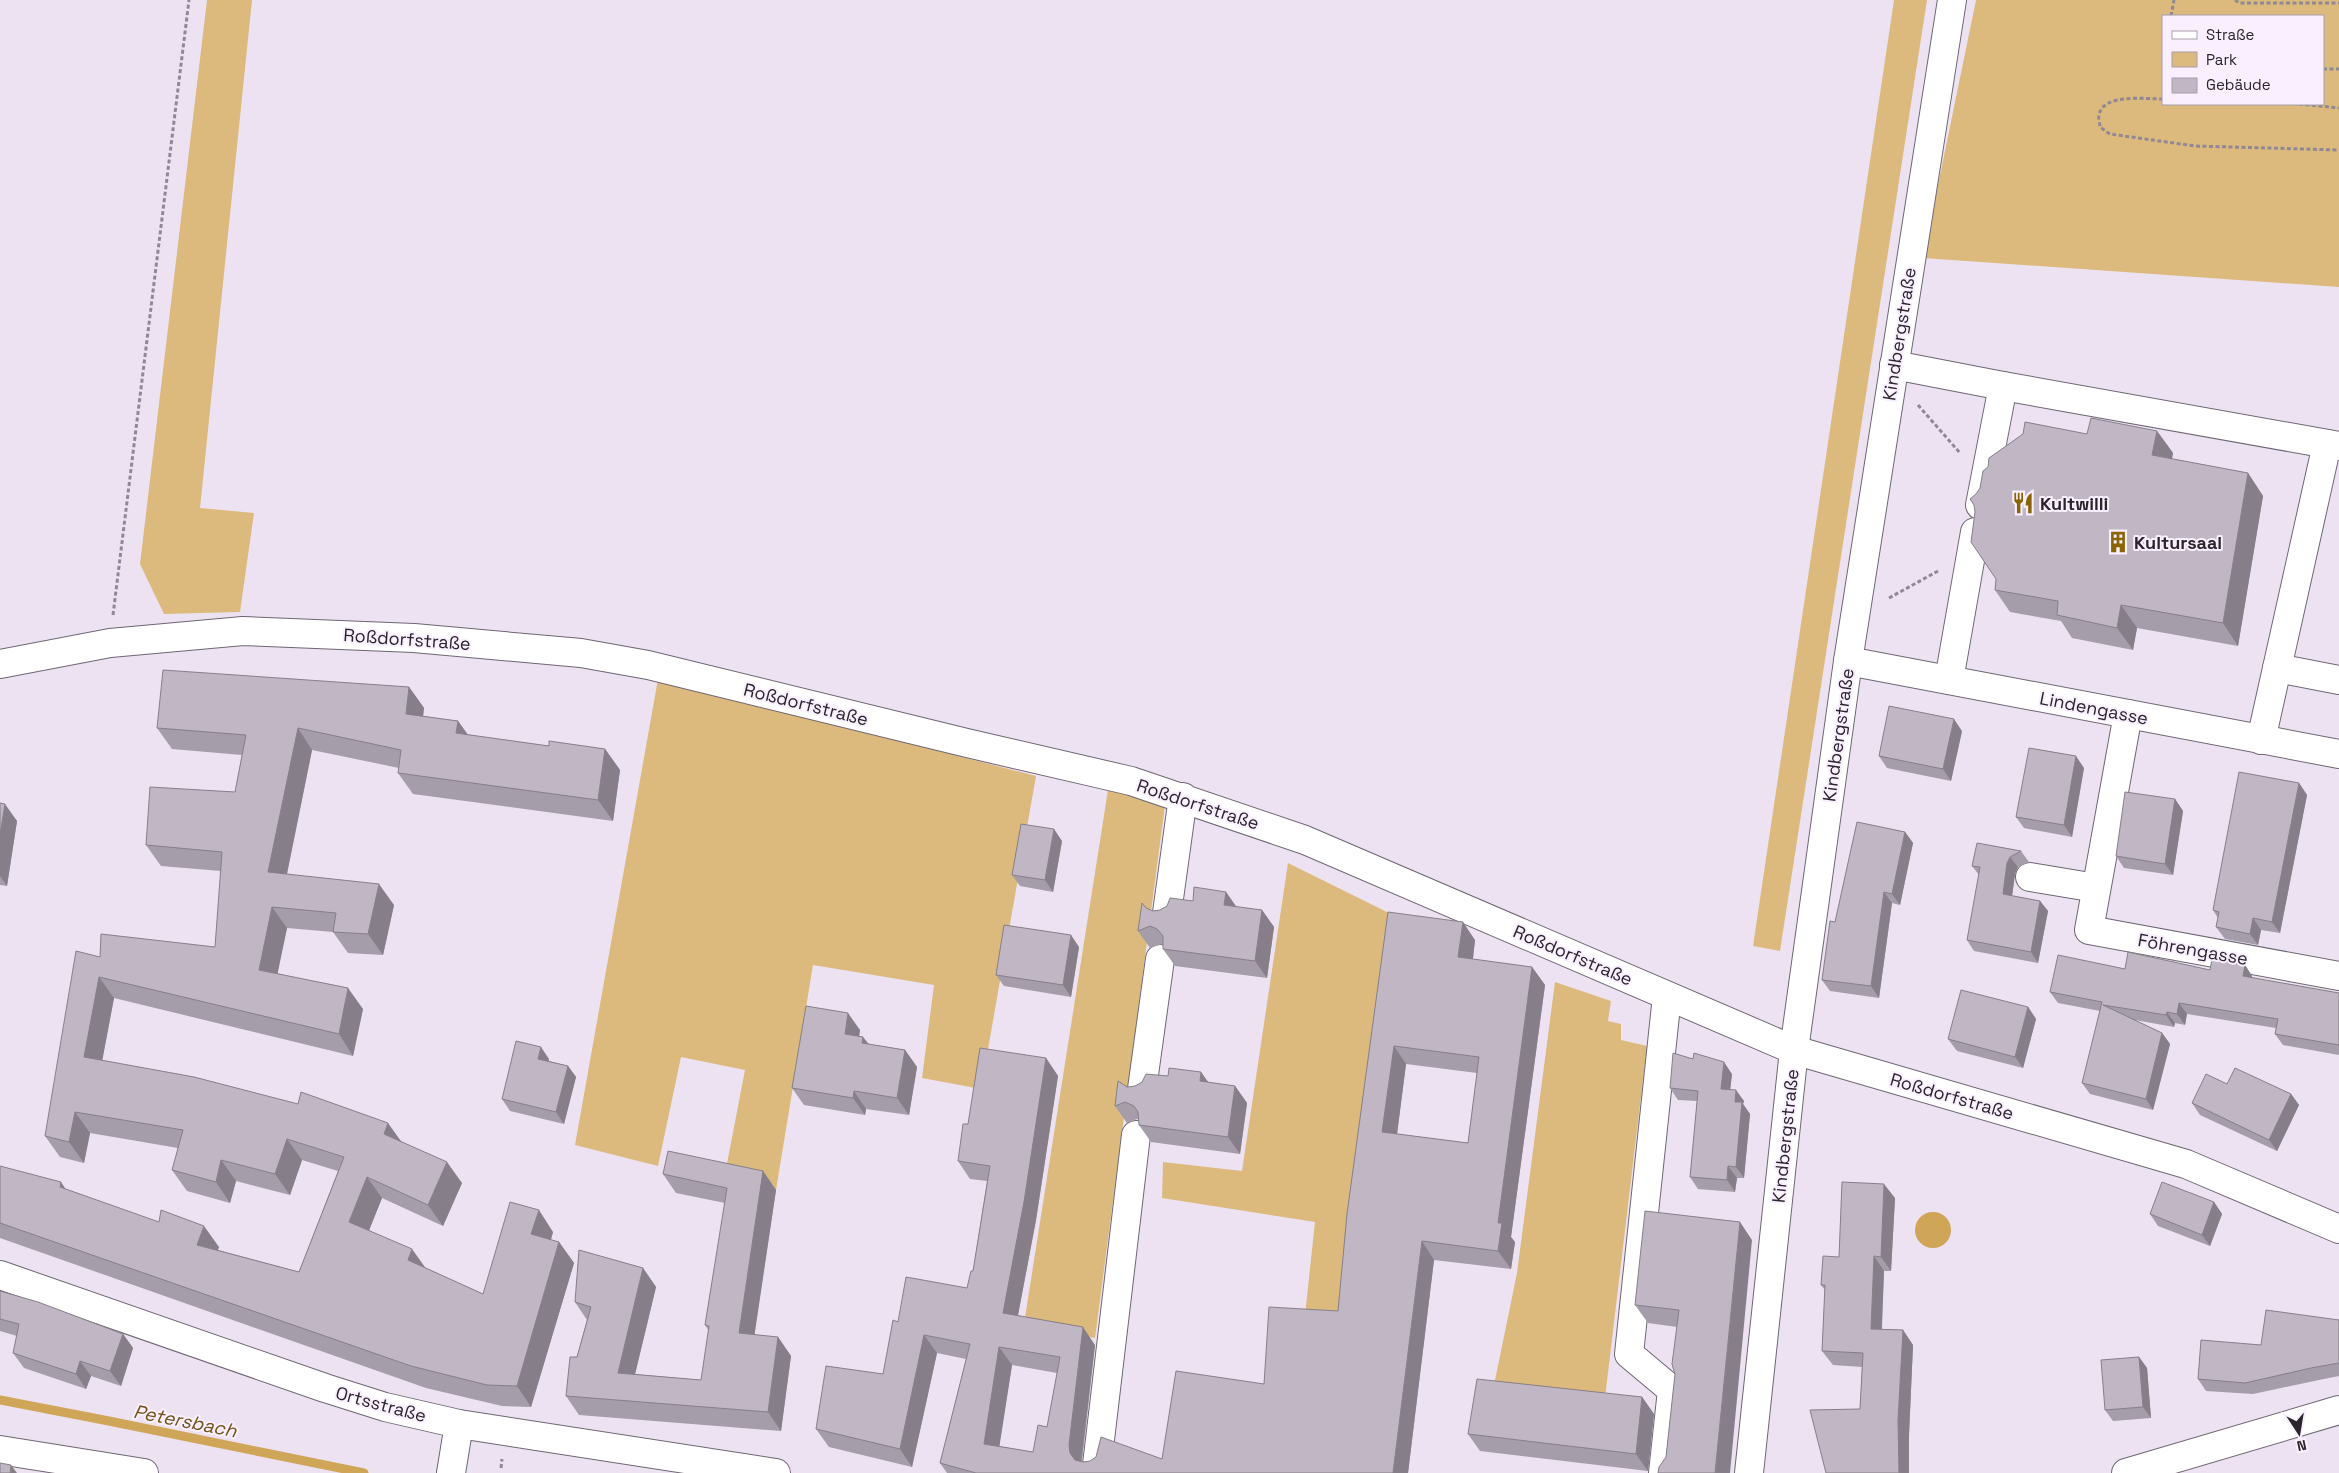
<svg xmlns="http://www.w3.org/2000/svg" width="2339" height="1473" font-family="'Space Grotesk',sans-serif">
<style>
.green{fill:#dcba7d;fill-rule:evenodd}
.water{fill:#cfa558}
.lines{fill:none;stroke-linecap:round;stroke-linejoin:round}
.stream{stroke:#cfa558;stroke-width:9}
.minor-casing{stroke:#6f6673;stroke-width:30}
.path{stroke:#908994;stroke-width:3;stroke-dasharray:4 2.5;stroke-linecap:butt}
.minor{stroke:#fff;stroke-width:28}
.wall{fill:#a59da9;fill-rule:evenodd}
.shaded-wall{fill:#867f89}
.building{fill:#c0b6c4;stroke:#867f89;fill-rule:evenodd}
.labels{text-anchor:middle;dominant-baseline:central;stroke-width:4;stroke-linejoin:round;paint-order:stroke}
.street-label{font-size:18px;fill:#29252b;stroke:#faefff}
.poi-label{font-size:18px;font-weight:bold;fill:#29252b;stroke:#faefff;text-anchor:start}
.water-label{font-size:19px;font-style:italic;fill:#6e5217;stroke:#faefff}
</style>
<rect width="100%" height="100%" fill="#ede2f1"/>
<g class="green">
<polygon points="207,0 252,0 200,508 254,513 240,612 164,614 140,564"/>
<polygon points="1894,0 1927,0 1780,951 1753,946"/>
<path d="M1976 0H2339V287L1923 258ZM2163 16H2323V104H2163Z"/>
<polygon points="658,679 1036,776 981,1089 922,1078 934,985 813,965 776,1190 724,1179 745,1070 681,1057 658,1166 575,1145"/>
<polygon points="1108,790 1165,805 1095,1338 1024,1324"/>
<polygon points="1288,863 1393,915 1342,1319 1305,1315 1315,1222 1162,1198 1163,1162 1242,1171"/>
<polygon points="1555,982 1611,1001 1608,1021 1621,1024 1621,1040 1647,1046 1605,1398 1494,1385 1517,1273"/>
</g>
<circle class="water" cx="1933" cy="1230" r="18"/>
<g class="lines">
<polyline class="stream" points="0,1400 109,1421 364,1473"/>
<g class="minor-casing">
<g id="minor">
<polyline points="1894,365 2003,386 2339,446"/>
<polyline points="1980,505 2003,386"/>
<polyline points="1848,661 2339,754"/>
<polyline points="0,664 110,643 243,631 414,638 581,653 648,665 967,743 1131,781 1305,840 1794,1050 2186,1164 2339,1229"/>
<polyline points="2277,668 2339,680"/>
<polyline points="1949,680 1975,532"/>
<polyline points="2128,714 2089,930 2339,976"/>
<polyline points="2261,740 2327,444"/>
<polyline points="2030,877 2096,888"/>
<polyline points="1167,913 1183,797"/>
<polyline points="1142,1089 1160,959"/>
<polyline points="0,1275 325,1388 385,1407 459,1424 776,1473"/>
<polyline points="0,1450 144,1473"/>
<polyline points="1097,1465 1136,1135"/>
<polyline points="451,1473 459,1424"/>
<polyline points="1663,1473 1672,1390 1629,1354 1667,996"/>
<polyline points="1749,1473 1794,1050 1848,661 1952,0"/>
<polyline points="2126,1473 2339,1410"/>
</g>
</g>
<g class="path">
<polyline points="2235,0 2239,3 2339,3"/>
<polyline points="2171,16 2174,0"/>
<polyline points="2323,69 2339,69"/>
<path d="M2163 99C2146 99 2103 93 2099 115 2098 119 2100 124 2100 127L2110 134 2195 146 2339 150"/>
<polyline points="2299,104 2339,108"/>
<polyline points="1918,405 1960,453"/>
<polyline points="1889,598 1938,571"/>
<polyline points="113,615 189,0"/>
<polyline points="501,1468 502,1459"/>
</g>
<use href="#minor" class="minor"/>
</g>
<g class="wall">
<polygon points="2157,431 2173,453 2172,459 2248,473 2263,496 2238,646 2137,628 2133,650 2072,638 2061,621 2010,612 1995,590 2087,434"/>
<polygon points="409,687 424,708 423,716 458,721 468,735 549,746 605,749 620,770 613,821 413,794 398,773 399,768 312,750 287,874 394,905 383,955 348,953 333,932 287,928 277,973 363,1009 353,1056 114,998 102,1060 402,1142 462,1183 443,1226 382,1198 369,1230 425,1268 483,1294 553,1232 551,1240 559,1242 574,1263 531,1407 502,1406 426,1388 0,1238 0,1166 65,1189 219,1247 218,1250 299,1272 338,1171 302,1160 290,1195 236,1181 230,1203 187,1191 172,1170 178,1148 90,1133 84,1163 60,1157 45,1136 100,957 215,947 221,871 161,866 146,845 235,792 242,755 172,749 157,728"/>
<polygon points="1962,731 1951,781 1887,768 1879,756"/>
<polygon points="2084,768 2072,837 2024,828 2016,817"/>
<polygon points="2299,783 2307,795 2280,933 2261,930 2258,945 2225,939 2216,927 2218,918 2213,910"/>
<polygon points="2175,799 2183,811 2173,875 2124,868 2116,856"/>
<polygon points="0,803 17,821 7,886 0,885"/>
<polygon points="1905,832 1913,843 1900,905 1892,903 1879,998 1830,991 1822,980 1835,922"/>
<polygon points="1062,841 1053,892 1020,886 1012,875"/>
<polygon points="2021,851 2029,862 2018,867 2015,874 2012,896 2040,901 2048,911 2038,963 1974,951 1967,940 1979,875 1972,866"/>
<polygon points="1226,892 1236,907 1262,910 1274,927 1267,978 1175,966 1163,949 1163,944 1162,944 1150,948 1138,931 1153,911 1160,910"/>
<path d="M1388 912 1475 940 1473 959 1532 967 1545 985 1511 1237 1515 1242 1511 1269 1434 1260 1408 1473H947L940 1463 966 1359 937 1353 912 1467 829 1447 816 1429 883 1374 898 1322 967 1288 973 1271 987 1181 970 1179 958 1161 968 1124 1046 1058 1058 1076 1036 1220 1018 1315 1095 1345 1082 1462 1162 1459 1264 1384 1338 1311ZM1406 1064 1477 1073 1468 1143 1397 1134ZM1012 1365 1057 1373 1047 1427 1033 1452 999 1446Z"/>
<polygon points="1079,947 1071,997 1004,986 996,975"/>
<polygon points="2245,965 2252,976 2252,978 2339,993 2339,1055 2283,1045 2275,1034 2276,1028 2187,1014 2185,1025 2175,1023 2174,1027 2135,1020 2162,1033 2170,1044 2153,1110 2090,1094 2082,1083 2100,1011 2058,1003 2050,992 2125,969 2210,970"/>
<polygon points="2028,1007 2036,1019 2023,1068 1957,1051 1948,1039"/>
<polygon points="860,1030 859,1036 863,1037 869,1044 905,1050 917,1067 909,1115 866,1109 865,1115 804,1105 792,1088"/>
<polygon points="549,1059 549,1061 568,1066 576,1077 564,1124 510,1111 502,1099"/>
<polygon points="1201,1072 1208,1082 1235,1086 1247,1103 1240,1154 1151,1142 1139,1125 1139,1120 1137,1119 1127,1123 1115,1106 1135,1086 1168,1076"/>
<polygon points="1732,1074 1730,1089 1744,1101 1743,1104 1750,1114 1744,1178 1737,1178 1735,1192 1698,1189 1690,1177 1697,1101 1678,1100 1670,1088"/>
<polygon points="2227,1084 2291,1094 2299,1105 2277,1151 2200,1115 2192,1103"/>
<polygon points="763,1171 776,1190 754,1335 778,1337 791,1356 781,1431 579,1415 566,1396 587,1320 575,1302 643,1268 656,1287 635,1374 701,1380 709,1331 705,1325 725,1203 676,1193 663,1174"/>
<polygon points="1895,1198 1891,1271 1884,1271 1882,1329 1903,1330 1913,1345 1909,1435 1909,1473 1826,1473 1860,1409 1862,1367 1833,1365 1822,1351 1825,1290 1821,1285 1839,1257"/>
<polygon points="2214,1202 2222,1214 2210,1246 2158,1226 2150,1214"/>
<polygon points="1752,1240 1666,1457 1675,1374 1677,1327 1648,1323 1635,1305"/>
<polygon points="0,1291 123,1334 133,1348 121,1386 91,1376 86,1389 24,1368 13,1353 17,1336 0,1331"/>
<polygon points="2339,1320 2339,1376 2319,1380 2253,1394 2206,1391 2198,1379 2261,1345"/>
<polygon points="2139,1357 2147,1368 2151,1418 2113,1421 2105,1410"/>
<polygon points="1642,1397 1654,1414 1648,1471 1480,1451 1468,1434"/>
</g>
<g class="shaded-wall">
<polygon points="2157,431 2173,453 2168,478 2152,455"/>
<polygon points="2248,473 2263,496 2238,646 2223,623"/>
<polygon points="2121,605 2137,628 2133,650 2117,628"/>
<polygon points="409,687 424,708 421,735 406,714"/>
<polygon points="1954,719 1962,731 1951,781 1943,769"/>
<polygon points="458,721 473,742 456,733"/>
<polygon points="298,728 312,750 283,893 268,872"/>
<polygon points="605,749 620,770 613,821 598,800"/>
<polygon points="2076,756 2084,768 2072,837 2064,825"/>
<polygon points="2299,783 2307,795 2280,933 2272,922"/>
<polygon points="2175,799 2183,811 2173,875 2165,864"/>
<polygon points="5,804 17,821 7,886 0,876 0,835"/>
<polygon points="1054,829 1062,841 1053,892 1045,880"/>
<polygon points="1905,832 1913,843 1900,905 1892,894"/>
<polygon points="2010,857 2018,867 2015,874 2011,904 2003,894 2007,863"/>
<polygon points="379,884 394,905 383,955 368,934"/>
<polygon points="1226,892 1238,909 1224,905"/>
<polygon points="1884,892 1892,903 1879,998 1871,986"/>
<polygon points="2040,901 2048,911 2038,963 2031,952"/>
<polygon points="272,907 287,928 274,991 259,970"/>
<polygon points="1262,910 1274,927 1267,978 1255,961"/>
<polygon points="2253,918 2261,930 2258,945 2250,934"/>
<polygon points="1463,922 1475,940 1471,975 1458,957"/>
<polygon points="1071,935 1079,947 1071,997 1063,985"/>
<polygon points="2245,965 2252,976 2250,987 2243,976"/>
<polygon points="1532,967 1545,985 1511,1237 1515,1242 1511,1269 1498,1251 1498,1223"/>
<polygon points="99,977 114,998 99,1078 84,1057"/>
<polygon points="348,988 363,1009 353,1056 339,1034"/>
<polygon points="2179,1003 2187,1014 2185,1025 2177,1014"/>
<polygon points="2028,1007 2036,1019 2023,1068 2015,1057"/>
<polygon points="2167,1012 2175,1023 2174,1027 2166,1015"/>
<polygon points="848,1013 860,1030 857,1051 845,1034"/>
<polygon points="2162,1033 2170,1044 2153,1110 2146,1099"/>
<polygon points="863,1037 875,1054 862,1043"/>
<polygon points="1394,1046 1406,1064 1395,1150 1382,1132"/>
<polygon points="541,1047 549,1059 546,1070 538,1059"/>
<polygon points="905,1050 917,1067 909,1115 897,1098"/>
<polygon points="1046,1058 1058,1076 1036,1220 1015,1331 1003,1313"/>
<polygon points="1724,1062 1732,1074 1729,1100 1721,1089"/>
<polygon points="568,1066 576,1077 564,1124 556,1112"/>
<polygon points="1201,1072 1213,1089 1200,1081"/>
<polygon points="1235,1086 1247,1103 1240,1154 1228,1137"/>
<polygon points="1736,1090 1744,1101 1743,1104 1750,1114 1744,1178 1736,1167 1735,1102"/>
<polygon points="854,1091 866,1109 865,1115 853,1098"/>
<polygon points="2291,1094 2299,1105 2277,1151 2269,1140"/>
<polygon points="75,1112 90,1133 84,1163 69,1142"/>
<polygon points="388,1123 403,1144 384,1134"/>
<polygon points="287,1139 302,1160 290,1195 275,1174"/>
<polygon points="221,1160 236,1181 230,1203 216,1182"/>
<polygon points="447,1162 462,1183 443,1226 428,1205"/>
<polygon points="1728,1166 1737,1178 1735,1192 1727,1180"/>
<polygon points="763,1171 776,1190 752,1352 739,1333"/>
<polygon points="367,1177 382,1198 364,1243 349,1222"/>
<polygon points="61,1182 75,1203 60,1187"/>
<polygon points="1884,1184 1895,1198 1891,1271 1881,1257"/>
<polygon points="2214,1202 2222,1214 2210,1246 2202,1235"/>
<polygon points="539,1210 553,1232 546,1255 531,1234"/>
<polygon points="1740,1222 1752,1240 1730,1473 1715,1473"/>
<polygon points="204,1226 219,1247 211,1266 197,1245"/>
<polygon points="1422,1241 1434,1260 1408,1473 1393,1473"/>
<polygon points="559,1242 574,1263 531,1407 517,1386"/>
<polygon points="412,1249 427,1270 408,1260"/>
<polygon points="1874,1256 1884,1271 1881,1343 1871,1329"/>
<polygon points="643,1268 656,1287 631,1391 618,1373"/>
<polygon points="1083,1327 1095,1345 1081,1463 1083,1472 1070,1453 1069,1445"/>
<polygon points="1903,1330 1913,1345 1909,1435 1909,1473 1899,1473 1898,1420"/>
<polygon points="123,1334 133,1348 121,1386 110,1371"/>
<polygon points="924,1335 937,1353 912,1467 900,1449"/>
<polygon points="778,1337 791,1356 781,1431 768,1412"/>
<polygon points="999,1347 1012,1365 997,1462 984,1444"/>
<polygon points="2139,1357 2147,1368 2151,1418 2143,1407"/>
<polygon points="80,1361 91,1376 86,1389 76,1374"/>
<polygon points="1642,1397 1654,1414 1648,1471 1636,1454"/>
<polygon points="11,1465 17,1473 10,1473"/>
</g>
<g class="building">
<polygon points="2091,418 2157,431 2152,455 2248,473 2223,623 2121,605 2117,628 2057,615 2058,601 1995,590 1996,579 1971,542 1975,512 1974,505 1970,499 1976,494 1980,488 1983,471 1988,467 1989,458 2023,434 2025,422 2087,434"/>
<polygon points="163,670 409,687 406,714 458,721 456,733 549,746 549,741 605,749 598,800 398,773 401,750 298,728 268,872 379,884 368,934 333,932 336,913 272,907 259,970 348,988 339,1034 99,977 84,1057 194,1077 298,1104 301,1092 388,1123 384,1134 447,1162 428,1205 367,1177 349,1222 412,1249 408,1260 483,1294 510,1202 539,1210 531,1234 559,1242 517,1386 487,1385 411,1366 0,1223 0,1166 61,1182 60,1187 159,1222 161,1210 204,1226 197,1245 299,1272 344,1157 287,1139 275,1174 221,1160 216,1182 172,1170 183,1130 75,1112 69,1142 45,1136 76,951 100,957 101,934 215,947 222,852 146,845 150,787 235,792 246,735 157,728"/>
<polygon points="1889,706 1954,719 1943,769 1879,756"/>
<polygon points="2029,748 2076,756 2064,825 2016,817"/>
<polygon points="2239,772 2299,783 2272,922 2253,918 2250,934 2216,927 2219,912 2213,910"/>
<polygon points="2125,792 2175,799 2165,864 2116,856"/>
<polygon points="0,803 5,804 0,835"/>
<polygon points="1857,822 1905,832 1892,894 1884,892 1871,986 1822,980 1830,921 1835,922"/>
<polygon points="1021,824 1054,829 1045,880 1012,875"/>
<polygon points="1977,843 2021,851 2010,857 2007,863 2003,894 2040,901 2031,952 1967,940 1980,867 1972,866"/>
<polygon points="1194,887 1226,892 1224,905 1262,910 1255,961 1163,949 1163,936 1157,929 1150,926 1138,931 1142,903 1146,908 1153,911 1160,910 1167,906 1170,898 1193,901"/>
<path d="M1388 912 1463 922 1458 957 1532 967 1498 1223H1502L1498 1251 1422 1241 1393 1473H976L940 1463 970 1344 924 1335 900 1449 816 1429 826 1366 883 1374 893 1320 898 1322 906 1277 967 1288 971 1271H973L990 1166 958 1161 963 1124H968L980 1048 1046 1058 1024 1202 1003 1313 1083 1327 1069 1445 1070 1453 1075 1460 1083 1462 1090 1461 1096 1457 1101 1437 1162 1459 1176 1371 1264 1384 1269 1307 1338 1311 1347 1214ZM1394 1046 1479 1057 1468 1143 1382 1132ZM999 1347 1060 1357 1047 1427 1038 1425 1033 1452 984 1444Z"/>
<polygon points="1004,925 1071,935 1063,985 996,975"/>
<polygon points="2128,952 2210,970 2212,959 2245,965 2243,976 2339,993 2339,1045 2275,1034 2278,1019 2179,1003 2177,1014 2167,1012 2166,1015 2103,1005 2162,1033 2146,1099 2082,1083 2102,1002 2050,992 2058,955 2125,969"/>
<polygon points="1961,990 2028,1007 2015,1057 1948,1039"/>
<polygon points="806,1006 848,1013 845,1034 863,1037 862,1043 905,1050 897,1098 854,1091 853,1098 792,1088"/>
<polygon points="516,1041 541,1047 538,1059 568,1066 556,1112 502,1099"/>
<polygon points="1673,1053 1693,1059 1694,1053 1724,1062 1721,1089 1736,1090 1735,1102 1742,1102 1736,1167 1728,1166 1727,1180 1690,1177 1698,1091 1670,1088"/>
<polygon points="1169,1068 1201,1072 1200,1081 1235,1086 1228,1137 1139,1125 1138,1112 1134,1106 1125,1102 1115,1106 1118,1081 1127,1087 1135,1086 1142,1082 1146,1074 1168,1076"/>
<polygon points="2235,1068 2291,1094 2269,1140 2192,1103 2206,1074 2227,1084"/>
<polygon points="668,1151 763,1171 739,1333 778,1337 768,1412 566,1396 570,1357 577,1357 591,1307 575,1302 579,1250 643,1268 618,1373 701,1380 709,1326 705,1325 727,1188 663,1174"/>
<polygon points="1842,1182 1884,1184 1881,1257 1874,1256 1871,1329 1903,1330 1898,1420 1899,1473 1826,1473 1810,1410 1860,1409 1863,1353 1822,1351 1825,1285 1821,1285 1823,1256 1839,1257"/>
<polygon points="2162,1182 2214,1202 2202,1235 2150,1214"/>
<polygon points="1645,1211 1740,1222 1715,1473 1658,1473 1659,1467 1666,1457 1675,1374 1672,1364 1679,1310 1635,1305"/>
<polygon points="0,1291 38,1302 123,1334 110,1371 80,1361 76,1374 13,1353 19,1324 0,1319"/>
<polygon points="2266,1310 2339,1320 2339,1363 2311,1368 2245,1383 2198,1379 2201,1340 2261,1345"/>
<polygon points="2139,1357 2143,1407 2105,1410 2101,1360"/>
<polygon points="1477,1379 1642,1397 1636,1454 1468,1434"/>
<polygon points="0,1463 11,1465 10,1473 0,1473"/>
</g>
<defs>
<g id="restaurant-bare" transform="scale(1.725)"><path d="M-5-6h1v4h1v-4h1v4h1v-4h1v5L-1.5 .5V6h-2V.5L-5-1ZM5-6V6H3V1.5H1.5Q1.5-4 5-6Z" fill="#8a6302" stroke="#faefff" stroke-width="2.5" paint-order="stroke"/></g>
<g id="building-bare" transform="scale(1.725)"><path d="M-4-6H4V6H1V3H-1V6H-4ZM-2.5-4.3h1.7v1.8h-1.7ZM.8-4.3h1.7v1.8H.8ZM-2.5-1h1.7V.8h-1.7ZM.8-1h1.7V.8H.8Z" fill="#8a6302" stroke="#faefff" stroke-width="2.5" paint-order="stroke"/></g>
</defs>
<g fill-rule="evenodd">
<use href="#restaurant-bare" x="2023" y="503"/>
<use href="#building-bare" x="2118" y="542"/>
</g>
<g class="labels">
<g class="street-label">
<text transform="translate(1899 334) rotate(-81)">Kindbergstraße</text>
<text transform="translate(407 639) rotate(4)">Roßdorfstraße</text>
<text transform="translate(806 704) rotate(14)">Roßdorfstraße</text>
<text transform="translate(2094 708) rotate(11)">Lindengasse</text>
<text transform="translate(1838 735) rotate(-82)">Kindbergstraße</text>
<text transform="translate(1198 804) rotate(18)">Roßdorfstraße</text>
<text transform="translate(2193 949) rotate(10)">Föhrengasse</text>
<text transform="translate(1573 955) rotate(23)">Roßdorfstraße</text>
<text transform="translate(1952 1096) rotate(16)">Roßdorfstraße</text>
<text transform="translate(1785 1136) rotate(-84)">Kindbergstraße</text>
<text transform="translate(381 1404) rotate(15)">Ortsstraße</text>
</g>
<g class="poi-label">
<text x="2040" y="503">Kultwilli</text>
<text x="2134" y="542">Kultursaal</text>
</g>
<g class="water-label">
<text transform="translate(185 1421) rotate(11)">Petersbach</text>
</g>
</g>
<rect x="2162" y="15" width="162" height="90" fill="#faefff" stroke="#a69eaa"/>
<rect x="2172" y="31" width="25" height="8" fill="#ffffff" stroke="#a69eaa"/>
<text x="2206" y="40" font-size="15" fill="#29252b">Straße</text>
<rect x="2172" y="52" width="25" height="15" fill="#dcba7d" stroke="#a69eaa"/>
<text x="2206" y="65" font-size="15" fill="#29252b">Park</text>
<rect x="2172" y="78" width="25" height="15" fill="#c0b6c4" stroke="#a69eaa"/>
<text x="2206" y="90" font-size="15" fill="#29252b">Gebäude</text>
<g transform="translate(2299 1433) rotate(168)" stroke="#faefff" stroke-width="4" paint-order="stroke">
<path d="M0-4L9 19L0 12L-9 19Z" fill="#29252b"/>
<text y="-8" font-size="14" font-weight="bold" text-anchor="middle" fill="#29252b">N</text>
</g>
</svg>
